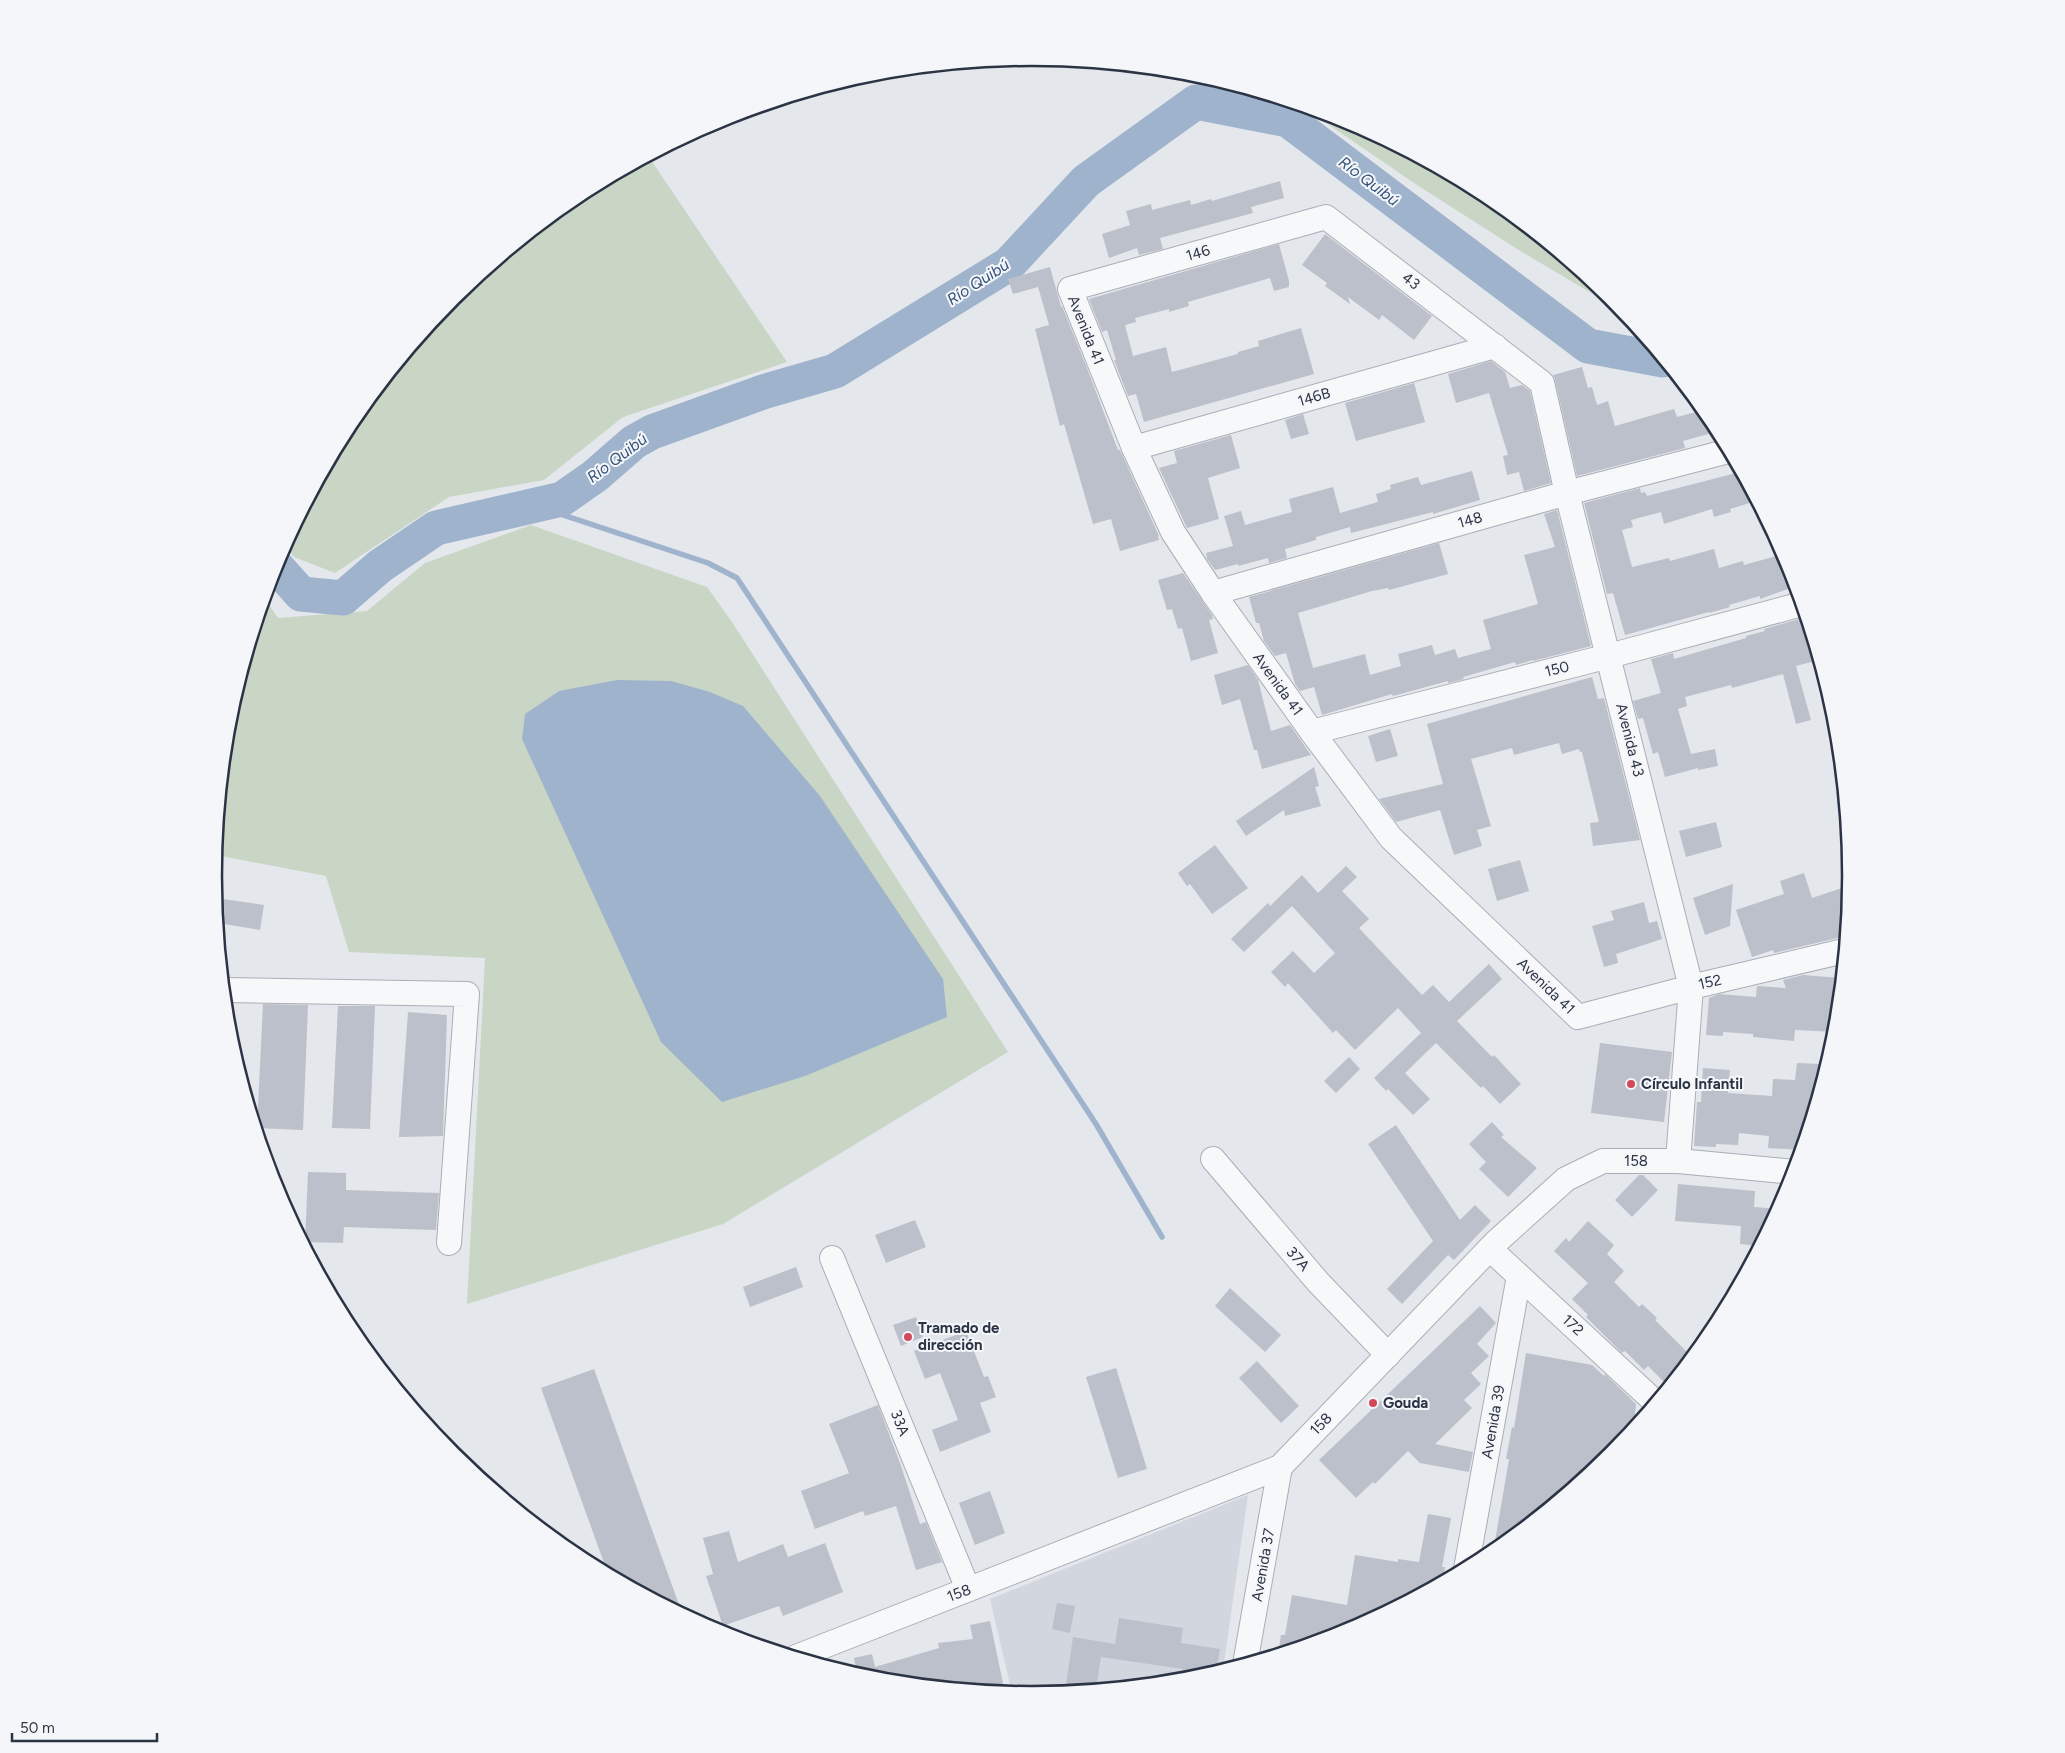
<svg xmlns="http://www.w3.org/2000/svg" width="2065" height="1753" font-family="Figtree,sans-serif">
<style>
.built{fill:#d2d6de}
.green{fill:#c9d6c5}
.water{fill:#9fb4cc}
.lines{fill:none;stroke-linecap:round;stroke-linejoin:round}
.stream{stroke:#9fb4cc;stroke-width:5.5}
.river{stroke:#9fb4cc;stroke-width:35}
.building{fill:#bbc0ca}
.minor-casing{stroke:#a9aeb7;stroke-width:26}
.minor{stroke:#f7f8fa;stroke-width:24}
.poi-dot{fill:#d1495b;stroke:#f4f6f9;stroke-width:2}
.labels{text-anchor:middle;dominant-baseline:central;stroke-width:4;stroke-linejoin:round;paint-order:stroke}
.street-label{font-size:15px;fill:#2b3445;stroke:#f4f6f9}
.poi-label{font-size:15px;font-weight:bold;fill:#2b3445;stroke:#f4f6f9;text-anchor:start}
.water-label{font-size:16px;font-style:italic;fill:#34527a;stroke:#f4f6f9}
.rim{fill:none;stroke:#2b3445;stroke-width:2.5}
</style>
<rect width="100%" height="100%" fill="#e4e7ec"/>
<g class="built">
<polygon points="1033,58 1062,60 979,63"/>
<polygon points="1248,1495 1223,1670 1192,1680 1032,1695 1012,1693 990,1599"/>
</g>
<g class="green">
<polygon points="1321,112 1346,120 1488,196 1612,298 1625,313 1522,252 1417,185 1322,120"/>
<polygon points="649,157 787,362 623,417 544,480 449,497 335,573 294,557 285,545 352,421 454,297 578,195"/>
<polygon points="531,525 707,587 732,622 1008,1052 723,1224 467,1304 485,958 349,952 326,876 216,855 229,716 265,599 278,618 367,611 425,563"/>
</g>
<polygon class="water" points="617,680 671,681 710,692 743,706 820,796 943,979 947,1017 805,1076 722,1102 661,1042 522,739 525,714 559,691"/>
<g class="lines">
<polyline class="stream" points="533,505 708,563 737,578 1096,1124 1162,1237"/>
<polyline class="river" points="275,565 301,594 343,598 380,566 436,528 562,499 595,476 634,442 652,432 763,392 835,371 1009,264 1086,181 1196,102 1288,120 1588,346 1663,360"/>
</g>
<g class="building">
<polygon points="1280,181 1284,198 1251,207 1253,213 1160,238 1163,249 1139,255 1137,248 1109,258 1102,234 1130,225 1126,211 1151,204 1152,210 1190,200 1191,205 1211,199 1212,201"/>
<polygon points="1325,234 1432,316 1414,340 1382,315 1379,320 1348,297 1350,304 1325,286 1327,283 1302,265"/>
<polygon points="1279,244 1289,281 1289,287 1274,291 1270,278 1188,302 1189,306 1169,312 1169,309 1135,318 1136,322 1125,325 1133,356 1166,347 1172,372 1238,354 1238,352 1259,346 1258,341 1301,328 1314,374 1144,422 1136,394 1128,396 1114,360 1116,360 1107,330 1102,332 1089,299"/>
<polygon points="1050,267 1061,307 1062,306 1087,368 1118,450 1120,450 1159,536 1158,536 1159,540 1120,551 1111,519 1093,524 1064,424 1060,426 1035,329 1049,325 1038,287 1013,294 1008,279"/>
<polygon points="1491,361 1505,372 1510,388 1522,385 1530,391 1551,483 1524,491 1519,472 1507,475 1503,456 1508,455 1489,393 1456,403 1448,374"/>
<polygon points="1582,367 1588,388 1592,387 1597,405 1608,401 1615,426 1674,409 1677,417 1704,410 1719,431 1683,441 1685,448 1577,476 1555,380 1553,375"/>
<polygon points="1414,383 1425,422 1356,441 1345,403"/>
<polygon points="1303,414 1309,434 1291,439 1285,420"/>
<polygon points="1231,435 1240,468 1208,478 1219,519 1187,528 1159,468 1177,463 1174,451"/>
<polygon points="1472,471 1480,500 1433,514 1433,512 1351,533 1350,527 1316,537 1316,540 1285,549 1287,558 1269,563 1268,558 1238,566 1238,564 1215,570 1207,559 1206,553 1233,546 1224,516 1241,511 1245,525 1292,512 1289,499 1333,487 1340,513 1378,502 1376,494 1391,489 1390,485 1418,477 1421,485"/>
<polygon points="1740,472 1756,501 1730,509 1731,512 1714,517 1712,509 1664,524 1661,512 1631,520 1633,527 1622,530 1632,567 1669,558 1670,561 1714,549 1719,568 1743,561 1744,565 1784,554 1796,586 1760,599 1760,596 1729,605 1730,607 1709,613 1709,612 1625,635 1613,593 1607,594 1584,503 1640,488 1641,493 1645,492 1647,496"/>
<polygon points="1557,510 1591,646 1533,661 1533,660 1516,665 1515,662 1463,677 1464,679 1448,683 1448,681 1393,696 1392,694 1322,715 1314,687 1300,691 1295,684 1286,653 1275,656 1264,641 1259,623 1256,623 1249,597 1439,543 1448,574 1389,590 1388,588 1372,591 1298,613 1313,668 1365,654 1370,675 1401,666 1398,654 1432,645 1435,655 1455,649 1458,658 1491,649 1483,620 1538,604 1524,555 1555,547 1544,514"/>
<polygon points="1183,573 1212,615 1213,619 1209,620 1218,653 1191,661 1182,628 1178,629 1172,609 1167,610 1158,580"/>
<polygon points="1803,618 1815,661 1796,666 1811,720 1796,724 1783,674 1732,688 1731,685 1685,697 1687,706 1678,709 1691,754 1715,749 1718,766 1698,770 1698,768 1665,777 1658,752 1653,754 1643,718 1638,719 1633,701 1661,693 1651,659 1673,653 1674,659 1746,638 1746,636 1765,631 1764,629"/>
<polygon points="1248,665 1258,680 1271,731 1290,725 1311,755 1262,769 1257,750 1254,750 1240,699 1222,705 1214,675"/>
<polygon points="1592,677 1598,699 1604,698 1640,840 1593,846 1590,823 1599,822 1582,752 1580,752 1579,749 1562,754 1559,743 1514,755 1512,748 1471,759 1491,826 1477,830 1482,846 1454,855 1440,810 1396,822 1379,799 1443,784 1427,724"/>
<polygon points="1390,729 1398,756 1376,762 1368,736"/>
<polygon points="1314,767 1319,786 1315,787 1321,806 1285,816 1284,810 1246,836 1236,821"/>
<polygon points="1716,822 1722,847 1686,857 1679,831"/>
<polygon points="1215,845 1248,888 1212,914 1190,884 1187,886 1178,873"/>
<polygon points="1520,860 1529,891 1497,901 1488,869"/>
<polygon points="1346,866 1357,877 1342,891 1369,919 1359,928 1422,995 1433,985 1449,1002 1489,964 1502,979 1457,1021 1492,1057 1494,1055 1521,1084 1500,1104 1483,1086 1481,1088 1436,1043 1405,1073 1430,1099 1413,1115 1388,1089 1386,1091 1374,1078 1421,1033 1398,1008 1355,1050 1336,1030 1333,1033 1288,983 1285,987 1271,972 1293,951 1314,973 1335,953 1292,906 1244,952 1231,939 1268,903 1270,906 1302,875 1318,893"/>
<polygon points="1804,873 1812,898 1851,885 1846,936 1774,953 1773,950 1752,957 1736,910 1784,894 1780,881"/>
<polygon points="1733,884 1730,926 1705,935 1693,898"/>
<polygon points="216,898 264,905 260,930 218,923"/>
<polygon points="1644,902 1649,923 1657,921 1662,939 1616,954 1618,963 1604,967 1592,926 1614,920 1611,911"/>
<polygon points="1803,975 1841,978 1836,1032 1795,1030 1794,1041 1753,1037 1753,1034 1723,1032 1723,1036 1706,1035 1709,998 1719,994 1756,997 1757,986 1786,988 1783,980"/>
<polygon points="263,1004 308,1005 303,1130 257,1128"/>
<polygon points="338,1006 375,1006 370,1129 332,1128"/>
<polygon points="408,1012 447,1015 443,1136 399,1137"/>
<polygon points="1600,1043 1672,1052 1664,1122 1591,1113"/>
<polygon points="1349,1057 1360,1069 1336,1093 1324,1081"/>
<polygon points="1797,1063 1819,1064 1816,1102 1801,1150 1768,1148 1769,1136 1739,1133 1738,1145 1716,1144 1716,1147 1694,1146 1697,1102 1701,1102 1703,1068 1730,1070 1728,1093 1772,1096 1773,1079 1795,1080"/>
<polygon points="1492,1122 1504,1135 1501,1137 1537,1168 1508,1197 1479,1169 1486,1162 1469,1144"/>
<polygon points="1396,1125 1460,1220 1475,1205 1491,1221 1454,1260 1448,1255 1402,1304 1387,1289 1433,1241 1368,1144"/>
<polygon points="308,1172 346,1173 346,1190 439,1193 436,1230 344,1227 343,1243 305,1242"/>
<polygon points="1639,1175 1643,1175 1658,1190 1632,1217 1615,1200"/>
<polygon points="1678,1184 1755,1191 1754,1207 1779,1209 1759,1246 1740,1244 1741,1226 1675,1221"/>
<polygon points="915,1220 926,1247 886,1263 875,1235"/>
<polygon points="1588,1221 1614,1245 1607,1254 1624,1271 1614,1282 1639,1307 1642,1304 1657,1318 1655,1320 1692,1357 1668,1386 1648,1366 1644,1370 1625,1351 1622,1353 1586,1317 1588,1315 1572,1299 1588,1283 1554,1251 1566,1238 1569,1242"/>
<polygon points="796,1267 803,1287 750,1307 743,1287"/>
<polygon points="1230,1288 1281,1335 1265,1352 1215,1306"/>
<polygon points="1480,1306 1496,1323 1477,1344 1489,1356 1471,1373 1481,1384 1464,1400 1472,1408 1435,1444 1473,1452 1469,1472 1420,1463 1408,1451 1375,1484 1373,1482 1356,1498 1319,1460"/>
<polygon points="916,1317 923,1337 901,1346 893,1325"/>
<polygon points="966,1331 984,1377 988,1376 996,1397 980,1403 991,1432 940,1452 932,1430 958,1420 940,1373 925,1379 914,1351"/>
<polygon points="1526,1353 1592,1365 1604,1376 1605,1374 1636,1404 1633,1430 1611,1456 1493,1553 1509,1459 1506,1459 1512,1427 1514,1428"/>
<polygon points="1257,1361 1299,1406 1281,1423 1239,1378"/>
<polygon points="1116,1368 1147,1469 1118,1478 1086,1377"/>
<polygon points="594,1369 682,1613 608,1574 541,1388"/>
<polygon points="878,1405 900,1463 920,1524 926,1522 942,1562 916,1570 896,1506 865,1516 863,1511 815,1529 801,1491 849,1473 829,1424"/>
<polygon points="990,1491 1005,1533 975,1545 959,1503"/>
<polygon points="1428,1514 1451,1518 1442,1567 1445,1567 1442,1582 1346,1633 1278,1654 1281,1635 1285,1635 1292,1595 1347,1605 1355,1555 1398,1562 1398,1559 1419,1562"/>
<polygon points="729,1531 738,1562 783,1544 788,1557 825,1543 843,1592 783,1616 779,1606 723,1626 706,1576 713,1574 703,1538"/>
<polygon points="1057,1603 1075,1606 1070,1633 1052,1629"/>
<polygon points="1119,1618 1183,1628 1181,1643 1220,1649 1216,1673 1192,1680 1181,1681 1183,1669 1101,1657 1096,1689 1065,1692 1073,1637 1115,1644"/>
<polygon points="990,1621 1005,1693 984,1691 983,1686 960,1688 872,1680 853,1674 857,1673 854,1658 872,1654 875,1667 939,1648 938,1643 973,1639 970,1625"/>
</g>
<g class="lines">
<g class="minor-casing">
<g id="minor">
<polyline points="1134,448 1495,346"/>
<polyline points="1213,593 1567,493 1729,451"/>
<polyline points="1312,732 1609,656 1802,604"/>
<polyline points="225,990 467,994 449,1243"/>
<polyline points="1213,1159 1318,1282 1388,1355"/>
<polyline points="1678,1161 1691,987 1567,493 1542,383 1326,217 1070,289 1134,448 1173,532 1213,593 1312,732 1391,838 1578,1017 1691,987 1844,951"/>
<polyline points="1490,1249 1655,1402"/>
<polyline points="832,1258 968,1589"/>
<polyline points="1466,1569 1519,1276"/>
<polyline points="796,1657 1280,1467 1495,1243 1566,1179 1603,1161 1678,1161 1795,1172"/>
<polyline points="1245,1664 1280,1467"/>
</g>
</g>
<use href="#minor" class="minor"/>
</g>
<g class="poi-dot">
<circle cx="1631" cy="1084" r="5"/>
<circle cx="908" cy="1337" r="5"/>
<circle cx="1373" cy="1403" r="5"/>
</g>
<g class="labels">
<g class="street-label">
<text transform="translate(1198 253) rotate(-16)">146</text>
<text transform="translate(1411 281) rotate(38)">43</text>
<text transform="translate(1086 330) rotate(68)">Avenida 41</text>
<text transform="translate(1314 397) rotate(-16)">146B</text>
<text transform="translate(1470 520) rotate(-16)">148</text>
<text transform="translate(1557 669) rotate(-14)">150</text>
<text transform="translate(1278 684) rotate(54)">Avenida 41</text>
<text transform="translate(1630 740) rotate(76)">Avenida 43</text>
<text transform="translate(1710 982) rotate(-13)">152</text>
<text transform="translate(1546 986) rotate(44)">Avenida 41</text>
<text x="1636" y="1161">158</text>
<text transform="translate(1298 1259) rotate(49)">37A</text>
<text transform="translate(1573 1325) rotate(43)">172</text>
<text transform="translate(1493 1422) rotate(-80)">Avenida 39</text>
<text transform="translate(900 1423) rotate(68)">33A</text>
<text transform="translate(1321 1424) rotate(-46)">158</text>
<text transform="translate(1263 1565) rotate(-80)">Avenida 37</text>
<text transform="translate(959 1593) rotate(-21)">158</text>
</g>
<g class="poi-label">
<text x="1641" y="1084">Círculo Infantil</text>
<text x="918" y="1328">Tramado de<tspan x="918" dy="17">dirección</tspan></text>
<text x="1383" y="1403">Gouda</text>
</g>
<g class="water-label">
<text transform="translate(1369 181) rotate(37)">Río Quibú</text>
<text transform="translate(978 282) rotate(-33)">Río Quibú</text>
<text transform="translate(617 458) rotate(-37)">Río Quibú</text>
</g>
</g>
<path d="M0 0H2065V1753H0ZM222 876a810 810 0 1 1 1620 0a810 810 0 1 1-1620 0Z" fill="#f4f6f9" fill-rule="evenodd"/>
<path class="rim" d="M222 876a810 810 0 1 1 1620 0a810 810 0 1 1-1620 0Z"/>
<path d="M12 1733v8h145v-8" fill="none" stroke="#2b3445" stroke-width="2.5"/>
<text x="20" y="1733" font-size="15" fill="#2b3445" stroke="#f4f6f9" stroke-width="4" paint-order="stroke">50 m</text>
</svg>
